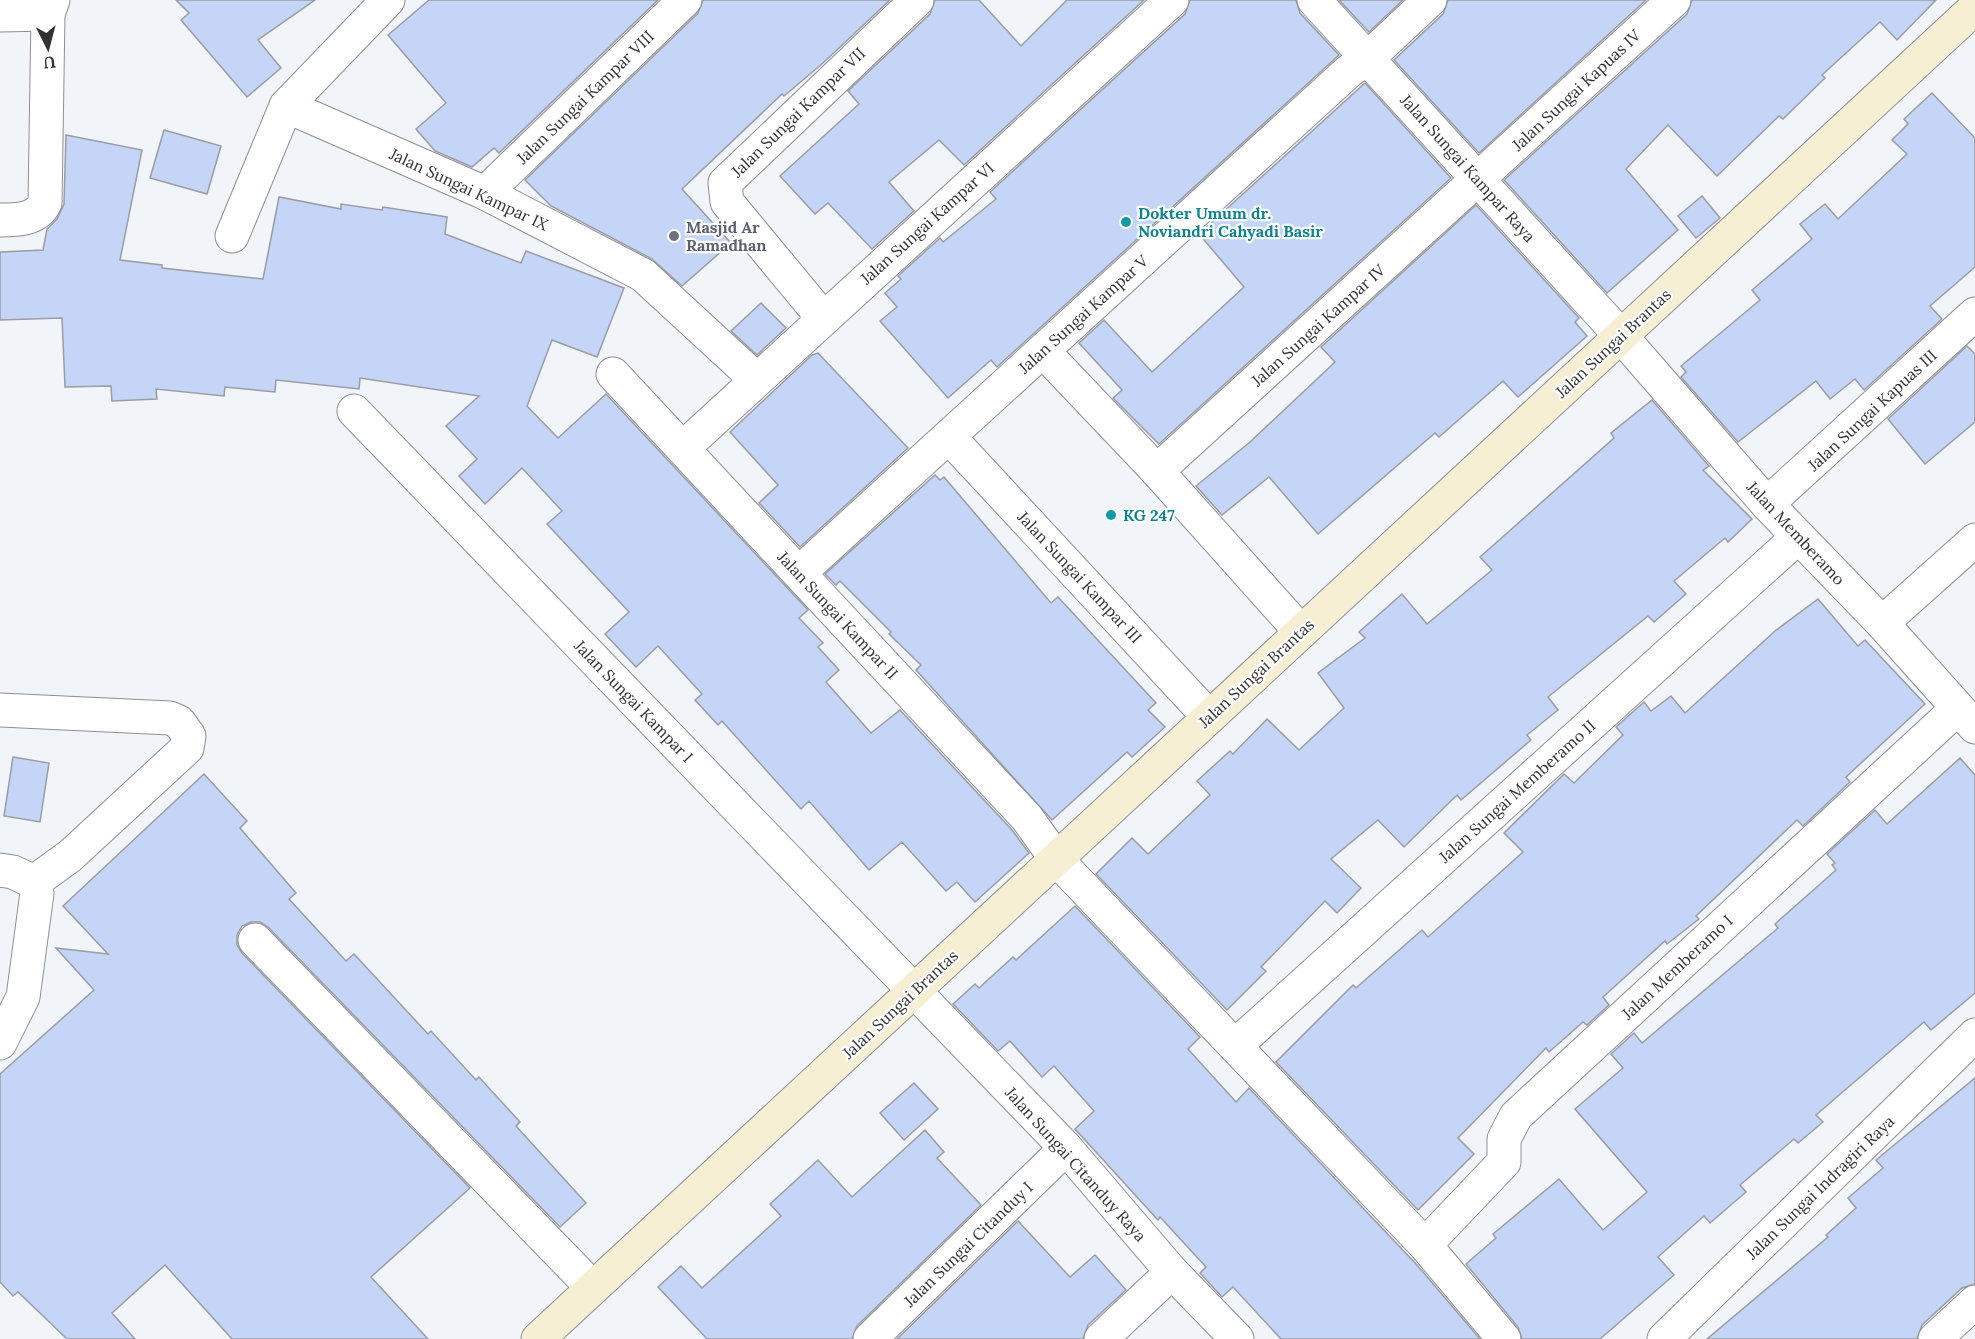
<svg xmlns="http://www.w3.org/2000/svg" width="1975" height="1339" font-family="Lora,serif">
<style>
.building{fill:#c4d5f7;stroke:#9b9da2;stroke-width:1.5}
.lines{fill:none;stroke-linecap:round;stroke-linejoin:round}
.street-casing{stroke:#8d8f94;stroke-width:35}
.secondary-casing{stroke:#8d8f94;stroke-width:35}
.street{stroke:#fff;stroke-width:33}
.secondary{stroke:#f6efd4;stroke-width:33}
.culture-dot{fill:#0f9aa8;stroke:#fff;stroke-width:2}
.worship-dot{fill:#6b7280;stroke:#fff;stroke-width:2}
.labels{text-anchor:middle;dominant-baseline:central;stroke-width:4.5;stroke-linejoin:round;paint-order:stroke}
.street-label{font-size:16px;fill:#313234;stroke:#fff}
.culture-label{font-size:16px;font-weight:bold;fill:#0d838f;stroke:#fff;text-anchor:start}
.worship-label{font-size:16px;font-weight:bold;fill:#5b616d;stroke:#fff;text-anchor:start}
</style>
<rect width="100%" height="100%" fill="#f1f4f9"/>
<g class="building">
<polygon points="176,0 315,0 258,40 281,68 247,97 181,20 189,13"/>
<polygon points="429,0 658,0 499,153 494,148 472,167 435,151 416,129 446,103 388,35"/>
<polygon points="703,0 890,0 823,63 784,96 782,94 682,189 731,243 682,286 652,259 551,206 525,180 698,13"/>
<polygon points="935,0 979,0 1021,46 1067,0 1144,0 964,165 939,140 889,182 914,211 872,249 828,203 815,214 780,176 859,104 848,91 930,14"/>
<polygon points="1190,0 1296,0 1300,13 1339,55 997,367 991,360 948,398 880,321 897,307 885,293 901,279 898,276 940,238 943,242 996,199 990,192 1185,14"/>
<polygon points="1339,0 1403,0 1369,32"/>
<polygon points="1448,0 1646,0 1479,153 1394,60 1443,14"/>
<polygon points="1692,0 1936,0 1897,40 1880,22 1822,75 1825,78 1783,119 1779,116 1717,176 1668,125 1626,169 1678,230 1607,293 1504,180 1687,14"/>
<polygon points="1365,83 1451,178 1159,444 1113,398 1122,390 1079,343 1104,320 1152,372 1244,287 1199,234"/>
<polygon points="1932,93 1975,138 1975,267 1930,306 1942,319 1864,390 1855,379 1830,399 1816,381 1738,442 1681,377 1686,372 1681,366 1760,300 1752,290 1812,239 1800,224 1825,204 1838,219 1907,154 1892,140 1908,124 1904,119"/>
<polygon points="164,130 221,146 207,194 150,178"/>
<polygon points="66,135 142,150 120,260 162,265 162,268 263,279 279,197 341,209 341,204 382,210 383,207 447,217 445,234 521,263 526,251 624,288 597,357 552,340 527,406 558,438 606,394 808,610 799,618 823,643 818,647 839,670 826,682 871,733 900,710 1012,830 1029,853 975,902 957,882 946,891 902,842 869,870 809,801 801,809 722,721 718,725 695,700 702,694 658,646 636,667 605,634 629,612 547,524 562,511 522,468 485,504 459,476 477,459 446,426 479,396 360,378 359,389 276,380 275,392 225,387 224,396 156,389 157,399 112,401 111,386 65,387 62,318 0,320 0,252 43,250 47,229 57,219 64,204"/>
<polygon points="1702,196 1720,218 1696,238 1678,216"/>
<polygon points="1476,205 1579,318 1575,322 1587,336 1518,397 1503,381 1439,437 1435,433 1318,534 1269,477 1222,515 1196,486 1250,442 1335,362 1321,347"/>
<polygon points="761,303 786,328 757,355 731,331"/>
<polygon points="1967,346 1975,354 1975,422 1925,464 1888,419"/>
<polygon points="818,353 908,448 800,547 759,503 778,485 730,432 812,355"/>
<polygon points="1652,400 1709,466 1703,470 1752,519 1728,542 1725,538 1674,581 1686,594 1654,622 1648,616 1548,697 1558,710 1527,735 1531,740 1461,800 1457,795 1404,847 1378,820 1331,859 1361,888 1337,913 1325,901 1261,967 1266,971 1227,1010 1096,874 1132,838 1148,854 1210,795 1197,781 1230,751 1233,754 1267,719 1299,750 1344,708 1318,673 1365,638 1359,632 1402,594 1427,624 1492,570 1480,557 1614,438 1611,433"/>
<polygon points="935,475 940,480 944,477 1051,603 1058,597 1156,703 1148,710 1165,727 1132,757 1127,752 1052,820 916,670 921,665 889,634 891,632 840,581 836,585 825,574"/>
<polygon points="1818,599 1858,646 1865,640 1925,704 1846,777 1850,782 1803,826 1797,820 1696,916 1699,919 1667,944 1665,941 1603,997 1609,1005 1587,1025 1583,1022 1549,1052 1546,1048 1458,1138 1474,1154 1418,1210 1276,1062 1353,985 1356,988 1422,930 1428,937 1523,852 1504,833 1564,774 1574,783 1623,735 1616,727 1644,702 1651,711 1671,696 1685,713 1775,631"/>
<polygon points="13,757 49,763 40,822 4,816"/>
<polygon points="1960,758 1975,775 1975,993 1931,1030 1924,1022 1816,1115 1823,1122 1798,1143 1794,1139 1740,1185 1746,1192 1710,1223 1704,1216 1658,1257 1674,1275 1600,1339 1522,1339 1518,1327 1466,1264 1496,1238 1493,1234 1559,1179 1603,1230 1647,1192 1575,1109 1623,1068 1611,1054 1634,1033 1642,1043 1778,928 1775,924 1836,870 1832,865 1835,863 1827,854 1875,810 1887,824"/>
<polygon points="204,774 247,821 240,828 296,893 289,899 346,961 354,954 428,1034 431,1031 476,1080 479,1077 520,1122 516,1126 586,1203 560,1227 268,927 260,922 251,922 242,926 237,935 237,945 242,953 470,1188 371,1277 428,1339 232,1339 165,1265 112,1313 135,1339 67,1339 18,1292 13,1296 0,1282 0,1074 94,990 56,948 108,954 63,906"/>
<polygon points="1075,906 1200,1037 1188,1049 1236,1102 1249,1088 1417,1265 1480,1339 1281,1339 1233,1287 1222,1297 1200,1273 1206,1267 1160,1217 1158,1220 1075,1129 1094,1111 1054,1066 1042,1077 1010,1041 998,1051 953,1004 975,984 979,988 1013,957 1016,960"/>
<polygon points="1975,1078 1975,1284 1962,1288 1922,1325 1917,1339 1707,1339 1828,1237 1826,1235 1856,1208 1848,1198 1883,1168 1876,1160"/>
<polygon points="914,1083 938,1109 904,1140 880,1113"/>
<polygon points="925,1130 944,1152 937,1158 981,1205 857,1326 852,1339 707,1339 658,1287 681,1266 702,1288 781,1216 770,1204 818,1160 852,1197"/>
<polygon points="1018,1221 1070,1277 1095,1255 1126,1290 1088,1325 1083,1339 897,1339"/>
</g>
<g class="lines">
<g class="street-casing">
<g id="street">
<polyline points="1314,0 1621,336 1767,504 1882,623 1975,727"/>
<polyline points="0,15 48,14"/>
<polyline points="286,106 485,193 643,275 756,379"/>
<polyline points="485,193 685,0"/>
<path d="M0 220C16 220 37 220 45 203L48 14 53 0"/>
<polyline points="232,236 286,106 388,0"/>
<polyline points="823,318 727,202 725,183 917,0"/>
<polyline points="1043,351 1157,471 1301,632"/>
<polyline points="613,374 1027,818 1057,860 1425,1245 1504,1339"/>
<polyline points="354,411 1066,1148 1172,1272 1237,1339"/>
<polyline points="949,437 1209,717"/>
<polyline points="683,448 1172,0"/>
<polyline points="1157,471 1674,0"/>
<polyline points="1767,504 1975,314"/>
<polyline points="799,573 1349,71 1368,58 1430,0"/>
<polyline points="1882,623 1975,540"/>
<polyline points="0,710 170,718 179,722 189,736 187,748 70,856 34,882"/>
<polyline points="0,870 13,872 34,882"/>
<polyline points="255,940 593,1288"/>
<polyline points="0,1043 23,997 37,893 34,882"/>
<polyline points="1235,1046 1798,537"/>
<polyline points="1425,1245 1504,1162 1504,1139 1516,1116 1958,708"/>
<polyline points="870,1339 1066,1148"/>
<polyline points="1101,1339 1172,1272"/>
<polyline points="1664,1339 1975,1035"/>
<polyline points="1935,1339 1975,1302"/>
</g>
</g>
<g class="secondary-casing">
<polyline id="secondary" points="538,1339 1975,8"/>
</g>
<use href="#street" class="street"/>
<use href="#secondary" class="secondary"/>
</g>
<g class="culture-dot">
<circle cx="1126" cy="222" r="6"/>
<circle cx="1111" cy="515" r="6"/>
</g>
<circle class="worship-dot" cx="674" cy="236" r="6"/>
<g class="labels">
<g class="street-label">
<text transform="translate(1576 90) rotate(-43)">Jalan Sungai Kapuas IV</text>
<text transform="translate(585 97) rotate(-44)">Jalan Sungai Kampar VIII</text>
<text transform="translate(798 112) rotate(-44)">Jalan Sungai Kampar VII</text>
<text transform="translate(1468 168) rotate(48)">Jalan Sungai Kampar Raya</text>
<text transform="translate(469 189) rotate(25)">Jalan Sungai Kampar IX</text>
<text transform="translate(927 223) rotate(-42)">Jalan Sungai Kampar VI</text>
<text transform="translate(1083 314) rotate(-42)">Jalan Sungai Kampar V</text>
<text transform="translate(1318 325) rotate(-42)">Jalan Sungai Kampar IV</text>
<text transform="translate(1613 343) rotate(-43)">Jalan Sungai Brantas</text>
<text transform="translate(1872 410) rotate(-43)">Jalan Sungai Kapuas III</text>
<text transform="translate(1796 533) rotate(47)">Jalan Memberamo</text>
<text transform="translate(1080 577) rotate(47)">Jalan Sungai Kampar III</text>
<text transform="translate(838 615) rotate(47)">Jalan Sungai Kampar II</text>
<text transform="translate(1256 673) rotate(-43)">Jalan Sungai Brantas</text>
<text transform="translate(634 701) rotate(46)">Jalan Sungai Kampar I</text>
<text transform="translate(1517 791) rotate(-42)">Jalan Sungai Memberamo II</text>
<text transform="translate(1677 967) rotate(-43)">Jalan Memberamo I</text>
<text transform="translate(900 1004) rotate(-43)">Jalan Sungai Brantas</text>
<text transform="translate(1076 1164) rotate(48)">Jalan Sungai Citanduy Raya</text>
<text transform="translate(1820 1187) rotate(-44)">Jalan Sungai Indragiri Raya</text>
<text transform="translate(968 1244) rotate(-44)">Jalan Sungai Citanduy I</text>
</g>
<g class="culture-label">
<text x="1138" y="213">Dokter Umum dr.<tspan x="1138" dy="18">Noviandri Cahyadi Basir</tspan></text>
<text x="1123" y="515">KG 247</text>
</g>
<g class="worship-label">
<text x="686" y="227">Masjid Ar<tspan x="686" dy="18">Ramadhan</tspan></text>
</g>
</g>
<g transform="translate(48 48) rotate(174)" stroke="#ffffff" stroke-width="4.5" paint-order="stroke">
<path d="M0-4.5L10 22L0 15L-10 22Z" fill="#313234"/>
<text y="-9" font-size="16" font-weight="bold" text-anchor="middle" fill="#313234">U</text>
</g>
</svg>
